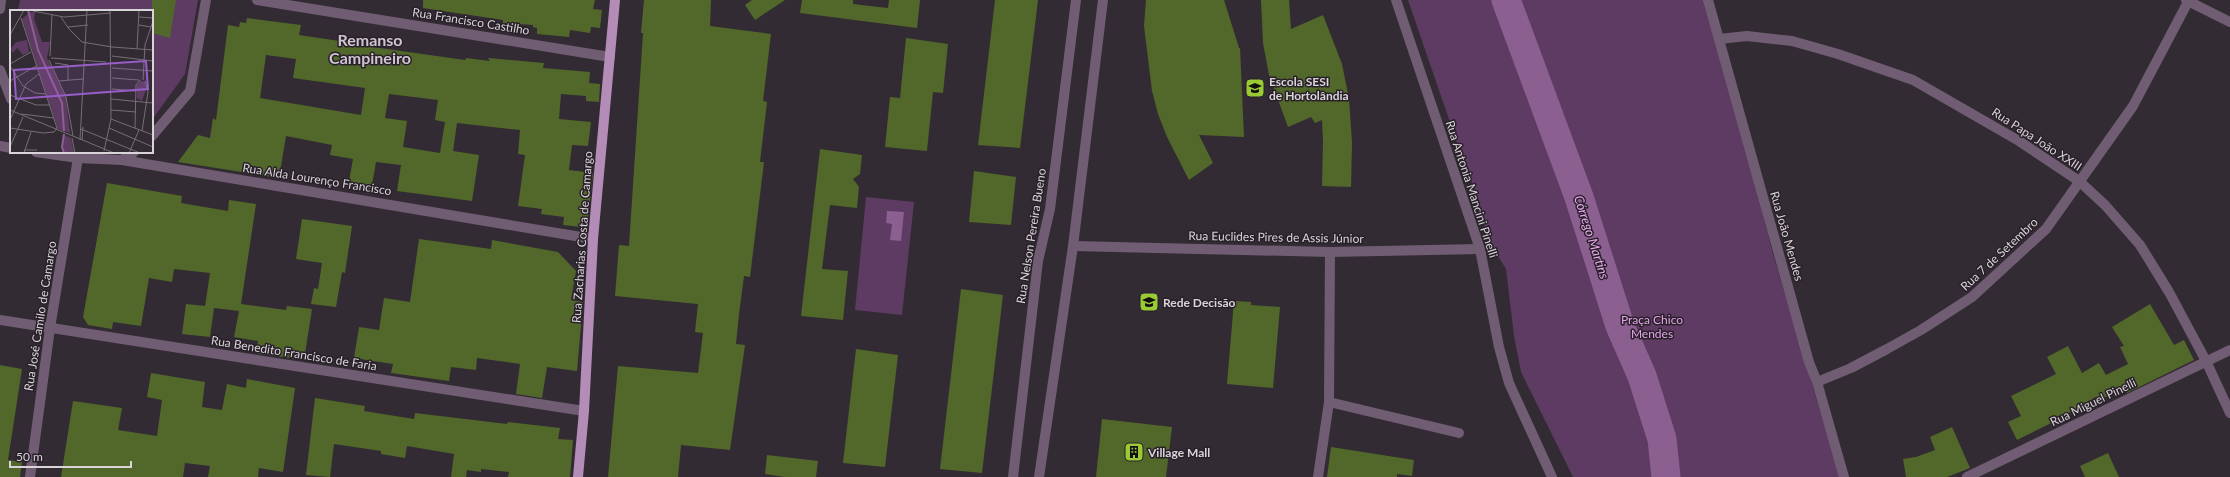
<svg xmlns="http://www.w3.org/2000/svg" width="2230" height="477" font-family="Lato,sans-serif">
<style>
.green{fill:#5e3b62}
.water{fill:#8c5f91}
.lines{fill:none;stroke-linecap:round;stroke-linejoin:round}
.river{stroke:#8c5f91;stroke-width:29}
.building{fill:#51682a;fill-rule:evenodd}
.street{stroke:#715d73;stroke-width:10}
.primary{stroke:#b38cb7;stroke-width:10}
.labels{text-anchor:middle;dominant-baseline:central;stroke-width:3;stroke-linejoin:round;paint-order:stroke}
.street-label{font-size:12px;fill:#d9d4d9;stroke:#292129}
.poi-label{font-size:12px;font-weight:bold;fill:#d9d4d9;stroke:#292129;text-anchor:start}
.park-label{font-size:12px;fill:#e6a5ed;stroke:#292129}
.water-label{font-size:13px;font-style:italic;fill:#eaa8f0;stroke:#292129}
.district-label{font-size:16px;font-weight:bold;fill:#cfc4d0;stroke:#292129}
.inset-river{fill:none;stroke:#8c5f91;stroke-width:2}
.inset-road{fill:none;stroke:#756f75;stroke-width:1}
.view{fill:#975ec7;fill-opacity:0.15;stroke:#975ec7;stroke-width:2}
.inset-edge{fill:none;stroke:#d9d4d9;stroke-width:2}
</style>
<rect width="100%" height="100%" fill="#332b33"/>
<g class="green">
<polygon points="20,0 198,0 185,74 152,120 152,11 18,11"/>
<polygon points="1408,0 1707,0 1773,254 1840,477 1573,477 1521,372 1514,336 1506,269 1488,240 1479,201 1462,157"/>
<polygon points="866,197 914,202 902,315 855,310"/>
</g>
<polygon class="water" points="887,211 904,212 901,241 890,240 892,224 886,223"/>
<g class="lines">
<polyline class="river" points="1506,0 1579,197 1620,326 1642,376 1662,439 1666,477"/>
</g>
<g class="building">
<polygon points="152,0 176,0 170,38 152,33"/>
<polygon points="423,0 595,0 593,9 602,10 600,28 591,27 590,33 570,30 569,37 537,34 537,28 533,27 533,25 503,23 503,20 423,8"/>
<polygon points="644,0 711,0 710,26 771,34 763,101 767,102 760,162 764,162 750,277 744,276 739,314 736,344 745,345 730,450 681,445 678,477 608,477 618,366 698,373 703,333 695,332 698,304 615,296 619,245 629,246 643,33 641,33"/>
<polygon points="752,0 785,0 755,20 745,5"/>
<polygon points="802,0 853,0 853,4 888,8 889,0 920,0 917,28 800,13"/>
<polygon points="995,0 1038,0 1020,148 978,145"/>
<polygon points="1146,0 1224,0 1239,48 1240,48 1244,137 1199,135 1213,163 1189,180 1167,137 1158,114 1152,91 1144,26"/>
<polygon points="1261,0 1289,0 1291,29 1323,15 1342,64 1349,99 1352,142 1351,187 1322,186 1323,142 1322,120 1315,123 1311,117 1288,127 1269,75 1263,43"/>
<path d="M247 18 301 25 299 35 346 42 344 43 465 60 466 58 490 61 488 58 544 63 543 68 590 72 589 83 600 84 599 102 586 101V96L561 94 559 119 591 122 588 146 572 145 569 170 593 173 588 218 582 221 581 227 563 225 564 217 541 214 542 209 518 206 525 155 518 154 520 130 457 123 453 151 479 155 472 201 397 191 401 165 376 162 371 190 348 187 353 159 330 155 332 145 286 136 279 178 178 162 198 135 210 138 213 118 216 120 228 25 239 27 240 22 246 23ZM266 55 296 59 293 78 365 88 361 115 260 98ZM389 94 438 100 435 120 445 122 440 153 403 147 407 121 385 118Z"/>
<polygon points="906,38 948,44 943,93 933,92 927,151 885,147 890,97 900,98"/>
<polygon points="820,149 862,155 860,174 853,179 859,187 857,208 830,205 822,269 848,271 843,320 801,316"/>
<polygon points="974,171 1016,177 1011,225 969,222"/>
<polygon points="107,183 182,196 181,203 228,211 229,200 256,204 241,304 286,310 287,306 312,309 304,360 256,353 258,341 234,337 239,311 214,308 210,337 182,334 186,304 205,306 210,273 174,269 172,282 149,278 141,326 113,322 112,329 88,325 83,317"/>
<polygon points="302,219 352,226 345,273 342,272 336,307 311,304 314,288 318,289 322,263 296,259"/>
<polygon points="419,239 491,249 492,240 558,252 576,271 571,300 583,302 577,371 547,367 542,398 516,394 520,364 477,358 476,370 451,367 449,381 391,373 393,364 354,358 359,327 379,330 384,298 410,302"/>
<polygon points="961,289 1003,295 982,473 940,469"/>
<polygon points="1234,301 1251,302 1251,305 1280,307 1273,388 1227,384"/>
<polygon points="2150,304 2174,345 2184,340 2194,360 2127,393 2124,387 2098,401 2096,397 2053,422 2017,440 2008,422 2021,416 2011,396 2056,374 2047,357 2068,346 2082,373 2099,363 2106,375 2128,364 2120,347 2124,346 2112,327"/>
<polygon points="856,349 898,355 885,467 843,463"/>
<polygon points="0,365 22,369 8,460 22,462 20,477 0,477"/>
<polygon points="151,373 205,382 202,407 222,410 227,384 246,388 247,379 295,388 283,472 259,468 258,477 208,477 210,466 185,463 183,477 61,477 73,401 122,408 118,430 157,436 162,400 147,397"/>
<polygon points="315,398 365,406 364,411 414,419 415,413 507,424 508,422 560,428 558,439 573,440 570,477 508,477 509,472 481,469 481,472 467,470 466,477 451,477 454,454 407,446 405,458 381,454 381,451 334,444 330,477 306,475"/>
<polygon points="1102,419 1172,427 1166,477 1096,477"/>
<polygon points="1952,427 1970,468 1947,477 1906,477 1903,459 1916,457 1935,450 1930,437"/>
<polygon points="1331,447 1414,460 1412,476 1397,474 1397,477 1327,477"/>
<polygon points="2108,453 2119,477 2085,477 2080,466"/>
<polygon points="767,455 818,461 816,477 785,477 765,474"/>
</g>
<g class="lines">
<g class="street">
<polyline points="257,0 610,57"/>
<polyline points="1396,0 1480,249 1499,347 1509,383 1552,477"/>
<polyline points="1708,0 1809,362 1817,382 1844,477"/>
<polyline points="2186,0 2230,22"/>
<polyline points="0,9 1,0"/>
<polyline points="1719,39 1747,36 1792,41 1838,54 1913,80 2019,141 2079,181 2105,205 2140,245 2169,292 2206,361 2230,413"/>
<polyline points="0,70 11,99"/>
<polyline points="152,136 190,91 206,0"/>
<polyline points="0,146 11,148"/>
<polyline points="36,152 78,158 122,160 593,239"/>
<polyline points="122,160 134,152"/>
<polyline points="1073,246 1330,252 1480,249"/>
<polyline points="0,320 584,411"/>
<polyline points="1817,382 1851,368 1887,349 1921,330 1972,297 2046,229 2133,106 2189,0"/>
<polyline points="1329,402 1459,433"/>
<polyline points="30,477 50,328 78,158"/>
<polyline points="1013,477 1038,261 1050,209 1076,0"/>
<polyline points="1039,477 1073,246 1103,0"/>
<polyline points="1318,477 1329,402 1330,252"/>
<polyline points="1967,477 2230,350"/>
</g>
<polyline class="primary" points="578,477 584,411 593,239 615,0"/>
</g>
<defs>
<g id="school-square" transform="scale(1)"><rect x="-9" y="-9" width="18" height="18" rx="4" fill="#9acb34" stroke="#292129"/><path d="M0-5L7-2L0 1L-7-2ZM-4 1L0 2.5L4 1V4Q0 6-4 4Z" fill="#111"/></g>
<g id="building-square" transform="scale(1)"><rect x="-9" y="-9" width="18" height="18" rx="4" fill="#9acb34" stroke="#292129"/><path d="M-4-6H4V6H1V3H-1V6H-4ZM-2.5-4.3h1.7v1.8h-1.7ZM.8-4.3h1.7v1.8H.8ZM-2.5-1h1.7V.8h-1.7ZM.8-1h1.7V.8H.8Z" fill="#111"/></g>
</defs>
<g fill-rule="evenodd">
<use href="#school-square" x="1255" y="88"/>
<use href="#school-square" x="1149" y="302"/>
<use href="#building-square" x="1134" y="452"/>
</g>
<g class="labels">
<g class="street-label">
<text transform="translate(471 21) rotate(9)">Rua Francisco Castilho</text>
<text transform="translate(2037 139) rotate(33)">Rua Papa João XXIII</text>
<text transform="translate(317 179) rotate(9)">Rua Alda Lourenço Francisco</text>
<text transform="translate(1472 189) rotate(72)">Rua Antonia Mancini Pinelli</text>
<text transform="translate(1031 236) rotate(-81)">Rua Nelson Pereira Bueno</text>
<text transform="translate(1787 236) rotate(74)">Rua João Mendes</text>
<text transform="translate(582 237) rotate(-86)">Rua Zacharias Costa de Camargo</text>
<text transform="translate(1276 237) rotate(1)">Rua Euclides Pires de Assis Júnior</text>
<text transform="translate(1999 254) rotate(-43)">Rua 7 de Setembro</text>
<text transform="translate(40 316) rotate(-81)">Rua José Camilo de Camargo</text>
<text transform="translate(294 353) rotate(9)">Rua Benedito Francisco de Faria</text>
<text transform="translate(2093 402) rotate(-26)">Rua Miguel Pinelli</text>
</g>
<g class="poi-label">
<text x="1269" y="81">Escola SESI<tspan x="1269" dy="14">de Hortolândia</tspan></text>
<text x="1163" y="302">Rede Decisão</text>
<text x="1148" y="452">Village Mall</text>
</g>
<g class="park-label">
<text x="1652" y="319">Praça Chico<tspan x="1652" dy="14">Mendes</tspan></text>
</g>
<g class="water-label">
<text transform="translate(1592 237) rotate(72)">Córrego Martins</text>
</g>
<g class="district-label">
<text x="370" y="39">Remanso<tspan x="370" dy="18">Campineiro</tspan></text>
</g>
</g>
<g transform="translate(10 10)">
<rect width="143" height="143" fill="#332b33"/>
<path d="M20 2H25L24 9 32 32H40L37 48 56 88 60 123 48 119 12 9ZM17 30 19 42 13 45 7 38 3 43 1 39 6 32ZM130 71 135 72 137 77 132 91 127 88V76ZM54 125 61 128 64 143H55L52 137Z" fill="#5e3b62"/>
<path class="inset-river" d="M18 0 28 40 52 93 54 121M54 124 52 137 54 143"/>
<path class="inset-road" d="M23 1 54 7 101 3M51 7 59 19 72 32 102 37M129 7 143 8M129 15 141 17M58 17 78 15M0 25 14 0M102 37 143 40M127 39 129 0M40 46 42 5M102 46 143 51M41 48 96 52M39 50 56 87 63 126M45 53 58 55V70M0 54 21 42M0 56 13 76 25 83 36 84M102 58 143 61M102 68 129 70M133 70 135 35 143 11M0 71 26 56M49 71 73 69M102 79 126 81M0 85 26 95H40M101 89 143 93M0 100 104 143M101 100 126 102M11 104 44 108M101 109 143 125M0 110 16 74 29 64M0 118 33 123 44 122 47 118 11 8M99 118 143 137M125 118 126 75 130 70M71 119 130 143M132 121 138 82 135 71M62 128 65 143M70 130 77 0M72 130 73 117M0 137 13 107M14 140H27M94 141 101 109 100 0M14 143 21 122M119 143 129 120"/>
<path class="view" d="M136 51 138 79 6 89 4 60Z"/>
<rect width="143" height="143" class="inset-edge"/>
</g>
<path d="M10 461v6h121v-6" fill="none" stroke="#d9d4d9" stroke-width="2"/>
<text x="16" y="461" font-size="12" fill="#d9d4d9" stroke="#292129" stroke-width="3" paint-order="stroke">50 m</text>
</svg>
